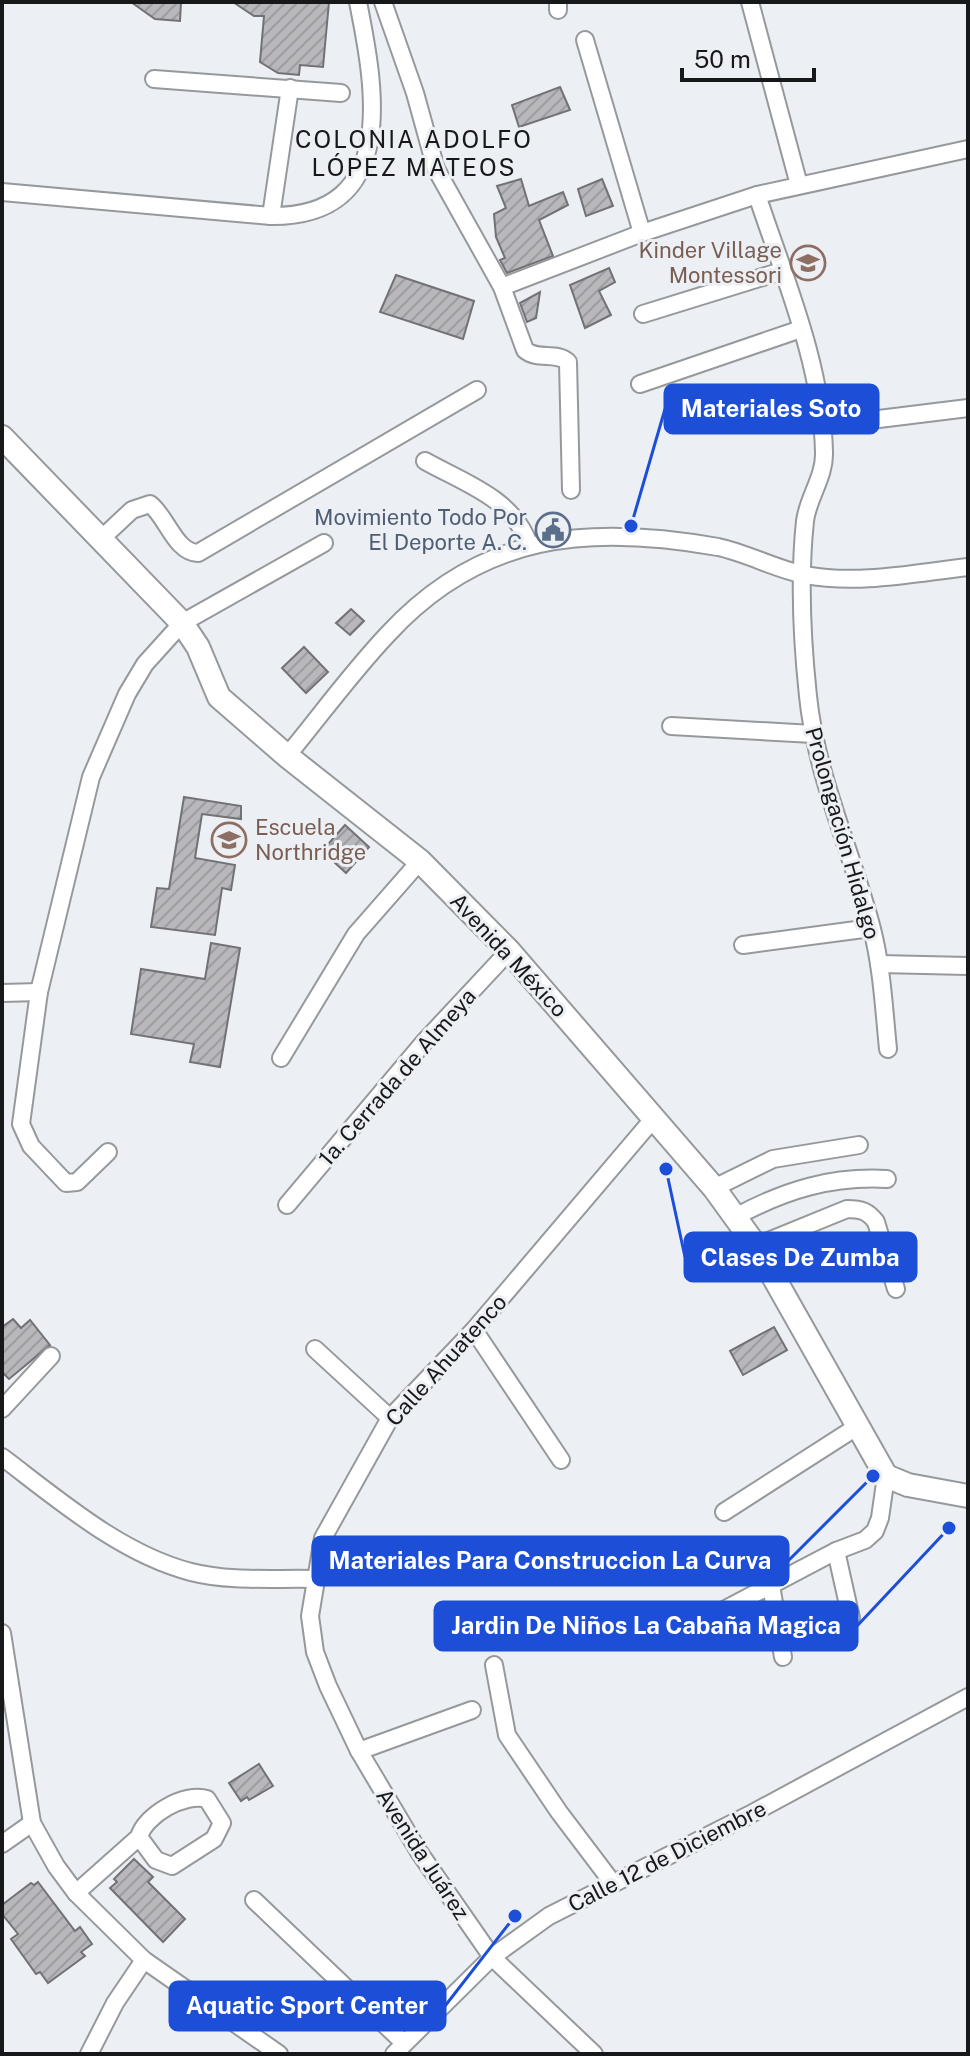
<svg xmlns="http://www.w3.org/2000/svg" width="970" height="2056" font-family="'Public Sans',sans-serif">
<style>
.building{fill:url(#building-hatch);stroke:#727175;stroke-width:2}
.lines{fill:none;stroke-linecap:round;stroke-linejoin:round}
.street-casing{stroke:#96999c;stroke-width:20}
.secondary-casing{stroke:#96999c;stroke-width:26}
.street{stroke:#fff;stroke-width:16}
.secondary{stroke:#fff;stroke-width:22}
.labels{text-anchor:middle;dominant-baseline:central;stroke-width:6;stroke-linejoin:round;paint-order:stroke}
.education-label{font-size:22px;fill:#785e54;stroke:#eceff3;text-anchor:end}
.service-label{font-size:22px;fill:#4e5e75;stroke:#eceff3;text-anchor:end}
.street-label{font-size:22px;fill:#171819;stroke:#eceff3}
.neighbourhood-label{font-size:24px;letter-spacing:2px;fill:#171819;stroke:#eceff3}
.leader{fill:none;stroke:#1d4ed8;stroke-width:3}
.callout-dot{fill:#1d4ed8;stroke:#eceff3;stroke-width:3}
.callout{fill:#1d4ed8;stroke:#1d4ed8;stroke-width:3}
.callout-label{font-size:24px;text-anchor:middle;font-weight:bold;fill:#fff}
</style>
<defs>
<pattern id="building-hatch" width="6" height="6" patternUnits="userSpaceOnUse" patternTransform="scale(2)"><rect width="6" height="6" fill="#b8b7bb"/><path d="M-1 1l2-2M0 6l6-6M5 7l2-2" fill="none" stroke="#9d9da0"/></pattern>
</defs>
<rect width="100%" height="100%" fill="#eceff3"/>
<g class="building">
<polygon points="131,2 181,2 180,21 155,19"/>
<polygon points="233,2 329,2 323,67 300,65 299,75 278,73 260,62 264,16 254,16"/>
<polygon points="560,87 570,110 519,127 512,105"/>
<polygon points="521,179 529,206 563,192 568,205 539,220 553,256 507,273 500,260 505,258 496,237 494,214 506,208 497,186"/>
<polygon points="602,179 613,206 586,216 578,189"/>
<polygon points="609,268 615,282 599,291 611,315 585,328 570,285"/>
<polygon points="396,275 474,301 463,339 380,312"/>
<polygon points="540,292 536,318 527,322 520,303"/>
<polygon points="351,609 364,621 350,635 336,623"/>
<polygon points="304,647 328,672 306,693 282,668"/>
<polygon points="184,797 241,806 241,819 202,814 195,858 235,865 231,890 222,888 215,935 151,927 157,888 169,889"/>
<polygon points="345,825 369,847 346,873 322,851"/>
<polygon points="211,943 240,948 220,1067 190,1062 194,1044 131,1034 141,969 205,979"/>
<polygon points="13,1319 21,1328 30,1320 50,1345 9,1379 2,1372 2,1327"/>
<polygon points="774,1327 787,1350 743,1375 730,1351"/>
<polygon points="259,1764 273,1786 249,1800 247,1797 241,1801 229,1783"/>
<polygon points="134,1859 153,1877 148,1882 185,1919 163,1942 110,1888 117,1882 114,1879"/>
<polygon points="38,1882 75,1931 80,1927 92,1944 81,1952 85,1956 48,1983 40,1972 36,1974 11,1939 18,1934 2,1914 2,1905 31,1883 34,1885"/>
</g>
<g class="lines">
<g class="street-casing">
<g id="street">
<path d="M383 2 415 93 436 169 502 287 525 350C538 361 556 351 568 362L571 490"/>
<polyline points="558,2 558,10"/>
<polyline points="750,2 799,185"/>
<polyline points="585,40 642,233"/>
<polyline points="154,79 341,93"/>
<path d="M2 192 271 216C400 217 375 87 358 2"/>
<path d="M757 195C784 277 822 364 824 452 825 477 808 497 805 521 799 578 802 640 808 696 816 776 852 852 872 929 882 968 884 1009 888 1049"/>
<polyline points="271,216 290,88"/>
<polyline points="502,287 642,233 757,195 968,149"/>
<polyline points="643,314 782,271"/>
<polyline points="640,384 801,329"/>
<polyline points="822,426 968,408"/>
<path d="M425 461C466 484 512 498 529 544"/>
<path d="M101 539 132 510 150 504C167 517 175 552 198 553L477 390"/>
<polyline points="671,726 813,734"/>
<path d="M287 756C320 716 352 672 388 634 481 533 589 524 718 547 747 553 775 569 805 575 859 585 914 573 968 567"/>
<polyline points="743,945 871,928"/>
<polyline points="879,964 968,966"/>
<polyline points="2,993 39,992"/>
<polyline points="281,1058 356,934 420,861"/>
<polyline points="108,1152 77,1182 66,1183 31,1146 21,1124 39,992 91,777 127,694 145,664 182,623 324,543"/>
<polyline points="714,1188 773,1159 859,1145"/>
<polyline points="287,1205 425,1041 509,951"/>
<path d="M737 1216C786 1190 831 1176 887 1179"/>
<path d="M756 1246 847 1209C861 1209 868 1211 876 1222L896 1289"/>
<polyline points="474,1330 561,1460"/>
<polyline points="315,1349 390,1418"/>
<polyline points="2,1409 51,1356"/>
<path d="M2 1457C59 1500 121 1554 191 1572 230 1582 275 1578 315 1579"/>
<polyline points="724,1512 858,1426"/>
<polyline points="836,1551 851,1618"/>
<polyline points="771,1585 783,1657"/>
<polyline points="718,1613 836,1551 865,1540 875,1531 880,1518 886,1476"/>
<polyline points="2,1633 32,1823 56,1866 76,1893 144,1960 279,2054"/>
<polyline points="494,1665 507,1735 559,1812 612,1882"/>
<polyline points="359,1751 472,1710"/>
<polyline points="2,1844 32,1823"/>
<path d="M76 1893 139 1837C145 1815 185 1792 207 1799L222 1823 214 1839 172 1866 156 1860 139 1837"/>
<polyline points="254,1900 404,2043"/>
<polyline points="89,2054 115,2003 144,1960"/>
<polyline points="394,2054 492,1957 549,1916 749,1815 968,1697"/>
<polyline points="594,2054 492,1957 419,1852 359,1751 328,1686 315,1652 310,1616 323,1538 390,1418 474,1330 654,1118"/>
</g>
</g>
<g class="secondary-casing">
<polyline id="secondary" points="2,437 182,623 198,647 219,697 287,756 420,861 509,951 714,1188 756,1246 886,1476 908,1485 968,1496"/>
</g>
<use href="#street" class="street"/>
<use href="#secondary" class="secondary"/>
</g>
<defs>
<g id="school-ring" transform="scale(1.8)"><circle r="9.5" fill="#eceff3" stroke="#8d6e63" stroke-width="1.5"/><path d="M0-5L7-2L0 1L-7-2ZM-4 1L0 2.5L4 1V4Q0 6-4 4Z" fill="#8d6e63"/></g>
<g id="civic-ring" transform="scale(1.8)"><circle r="9.5" fill="#eceff3" stroke="#5c6f8a" stroke-width="1.5"/><path d="M-.6-6.5H3V-4.5H.6V-3L4-1V1h2V6H-6V1h2V-1L-.6-3ZM-1.2 2.5V6h2.4V2.5Z" fill="#5c6f8a"/></g>
</defs>
<g fill-rule="evenodd">
<use href="#school-ring" x="808" y="263"/>
<use href="#civic-ring" x="553" y="530"/>
<use href="#school-ring" x="229" y="840"/>
</g>
<g class="labels">
<g class="education-label">
<text x="782" y="250">Kinder Village<tspan x="782" dy="25">Montessori</tspan></text>
<text x="255" y="827" text-anchor="start">Escuela<tspan x="255" dy="25">Northridge</tspan></text>
</g>
<g class="service-label">
<text x="527" y="517">Movimiento Todo Por<tspan x="527" dy="25">El Deporte A. C.</tspan></text>
</g>
<g class="street-label">
<text transform="translate(843 833) rotate(74)">Prolongación Hidalgo</text>
<text transform="translate(509 955) rotate(47)">Avenida México</text>
<text transform="translate(397 1077) rotate(-49)">1a. Cerrada de Almeya</text>
<text transform="translate(446 1360) rotate(-48)">Calle Ahuatenco</text>
<text transform="translate(423 1854) rotate(57)">Avenida Juárez</text>
<text transform="translate(667 1856) rotate(-27)">Calle 12 de Diciembre</text>
</g>
<g class="neighbourhood-label">
<text x="414" y="139">COLONIA ADOLFO<tspan x="414" dy="28">LÓPEZ MATEOS</tspan></text>
</g>
</g>
<path class="leader" d="M631 526L665 409M666 1169L685 1257M873 1476L788 1561M949 1528L857 1626M515 1916L445 2006"/>
<g class="callout-dot">
<circle cx="631" cy="526" r="8"/>
<circle cx="666" cy="1169" r="8"/>
<circle cx="873" cy="1476" r="8"/>
<circle cx="949" cy="1528" r="8"/>
<circle cx="515" cy="1916" r="8"/>
</g>
<g class="callout">
<rect x="665" y="385" width="213" height="48" rx="8"/>
<rect x="685" y="1233" width="231" height="48" rx="8"/>
<rect x="313" y="1537" width="475" height="48" rx="8"/>
<rect x="435" y="1602" width="422" height="48" rx="8"/>
<rect x="170" y="1982" width="275" height="48" rx="8"/>
</g>
<g class="callout-label">
<text x="771" y="417">Materiales Soto</text>
<text x="800" y="1266">Clases De Zumba</text>
<text x="550" y="1569">Materiales Para Construccion La Curva</text>
<text x="646" y="1634">Jardin De Niños La Cabaña Magica</text>
<text x="307" y="2014">Aquatic Sport Center</text>
</g>
<rect width="970" height="2056" fill="none" stroke="#171819" stroke-width="8"/>
<path d="M682 68v12h132v-12" fill="none" stroke="#171819" stroke-width="4"/>
<text x="694" y="68" font-size="24" fill="#171819" stroke="#eceff3" stroke-width="6" paint-order="stroke">50 m</text>
</svg>
